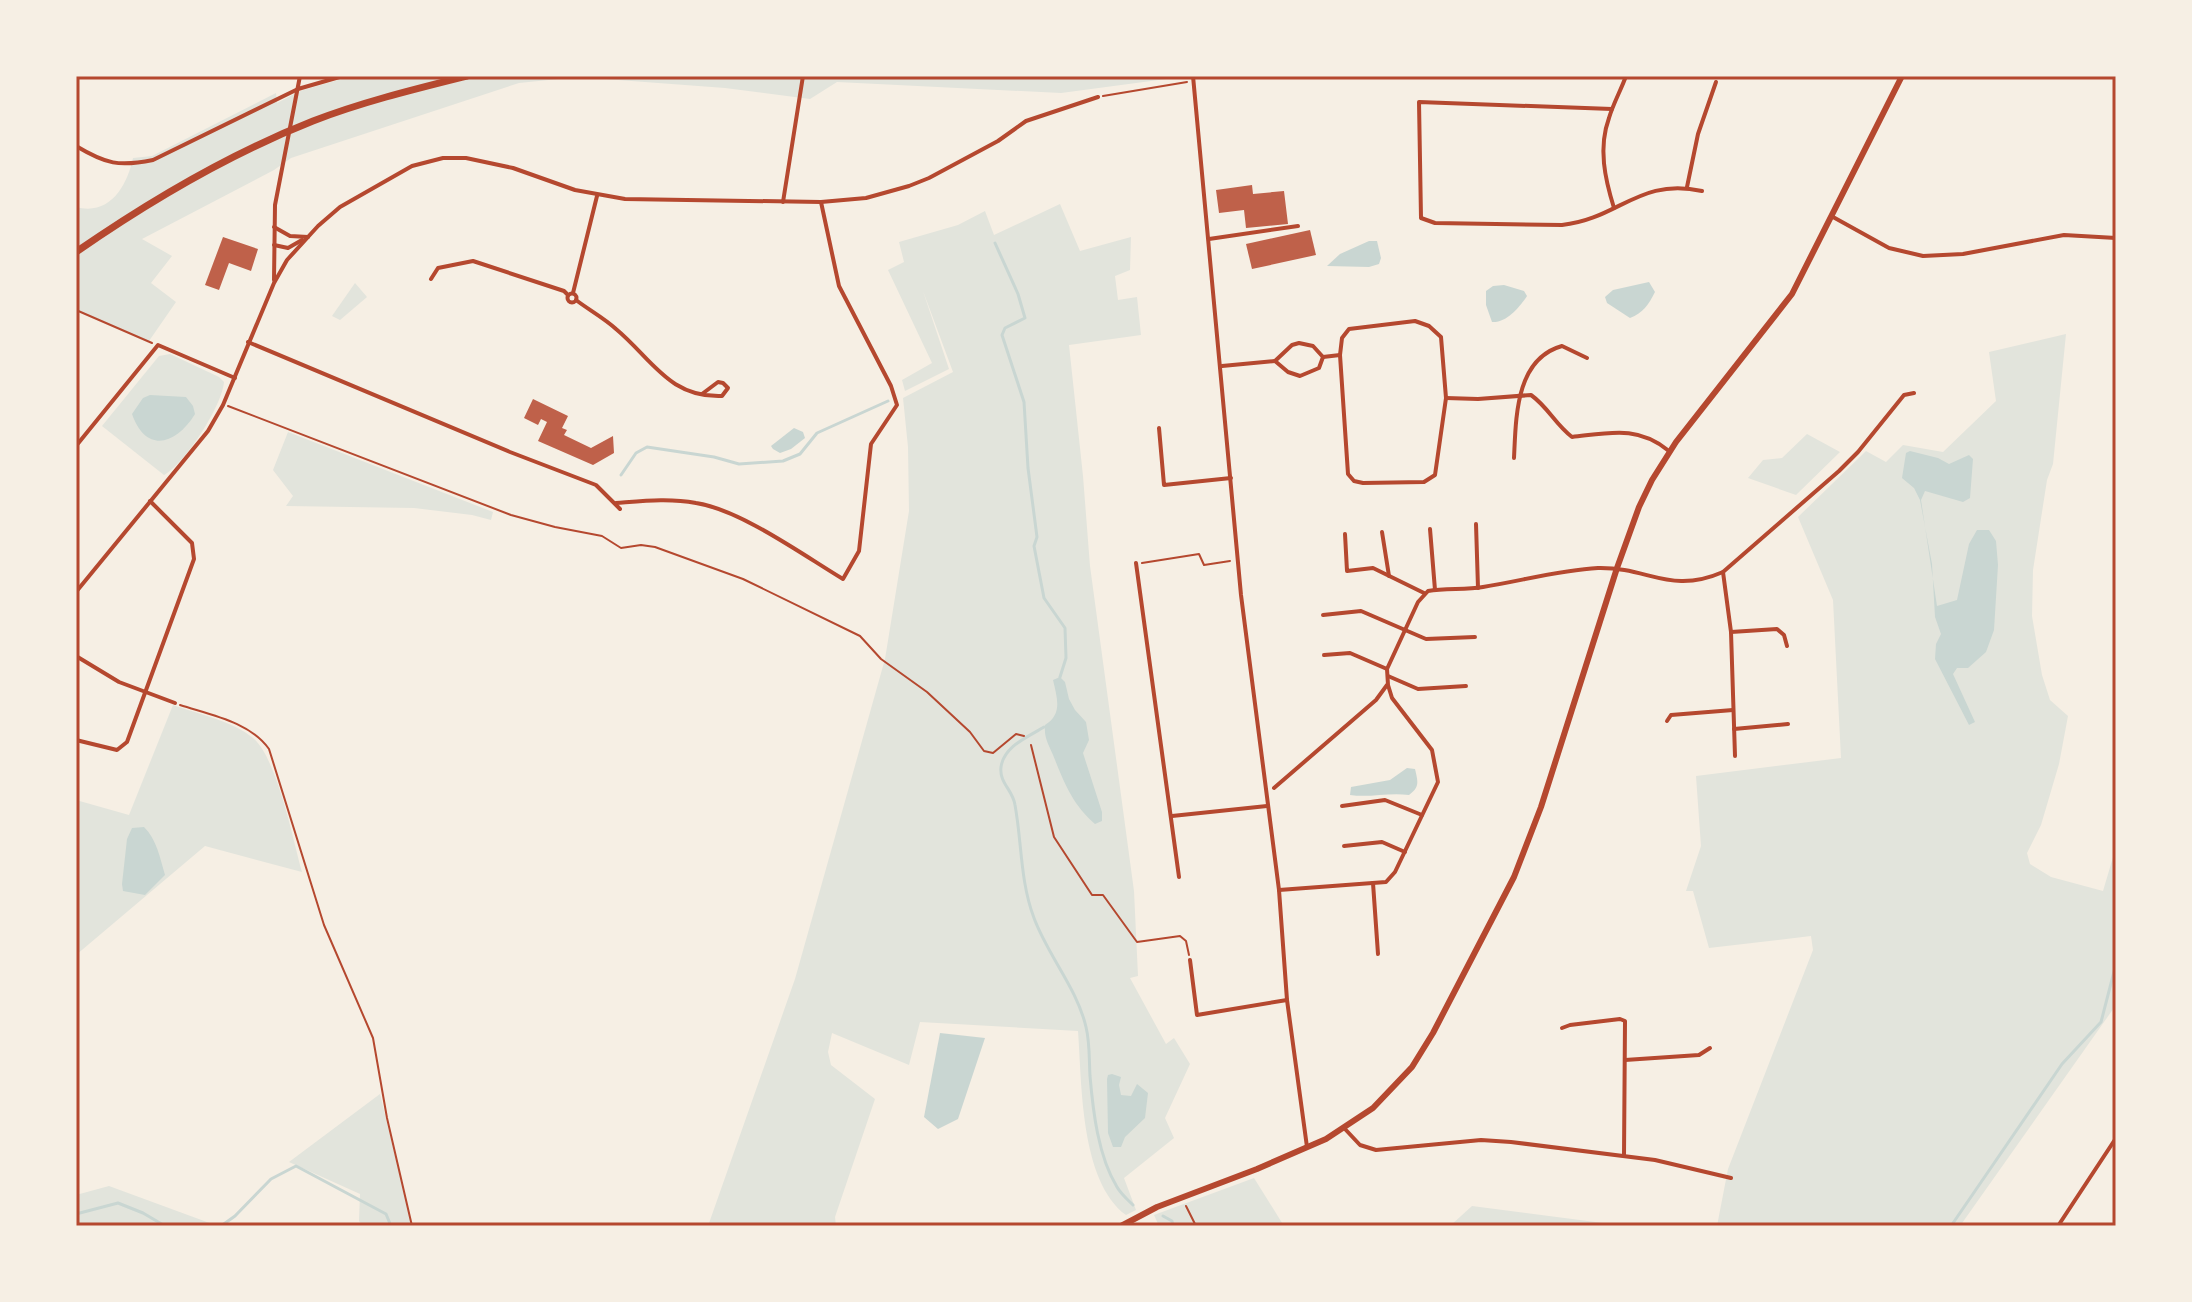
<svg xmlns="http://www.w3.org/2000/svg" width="2192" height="1302" font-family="Lato,sans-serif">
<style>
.green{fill:#e2e4dc}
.water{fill:#c9d6d2}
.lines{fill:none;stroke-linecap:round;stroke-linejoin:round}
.stream{stroke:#c9d6d2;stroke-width:3}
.building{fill:#bf614a}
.path{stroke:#b5482f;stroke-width:2}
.minor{stroke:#b5482f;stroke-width:4}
.secondary{stroke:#b5482f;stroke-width:6}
.primary{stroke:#b5482f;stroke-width:7}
.neatline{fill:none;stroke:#b5482f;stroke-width:3}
</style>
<rect width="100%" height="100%" fill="#f6efe4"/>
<g class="green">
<path d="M352 76H1181V77L1061 93 837 82 810 99 725 88 578 77 519 83 291 158 274 170 142 239 172 256 151 283 176 302 149 341 76 310V207C110 216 127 186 133 158L152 156 276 93 277 103 300 91Z"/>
<path d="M1060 204 1080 251 1131 237 1130 270 1115 276 1118 300 1137 297 1141 335 1069 345 1083 476 1090 566 1134 891 1138 976 1130 978 1166 1044 1174 1038 1190 1064 1165 1118 1174 1138 1124 1178 1136 1210 1126 1215C1080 1181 1082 1084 1078 1031L920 1022 909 1065 832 1033 828 1052 831 1065 875 1099 835 1217 836 1226H708L795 979 885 659 909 511 908 447 903 398 953 372 923 291 949 369 905 391 902 380 932 363 888 270 904 262 899 242 958 225 985 211 994 235Z"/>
<polygon points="355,283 367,297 340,320 332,316"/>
<polygon points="2066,334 2053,464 2047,480 2033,570 2032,616 2042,675 2050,700 2068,716 2059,764 2041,825 2027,853 2030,864 2051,877 2103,891 2116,847 2116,1005 1960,1226 1717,1226 1728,1169 1813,950 1811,936 1709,948 1693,891 1686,891 1701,846 1696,776 1841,758 1833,600 1798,517 1866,451 1886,462 1903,445 1943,452 1996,401 1989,352"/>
<path d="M170 354 219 377 224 382C222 406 185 463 164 475L102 426 159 356Z"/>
<polygon points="288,432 493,512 491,520 472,515 414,508 286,506 293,496 273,470"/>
<polygon points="1807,434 1840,452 1796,495 1748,478 1763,460 1782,458"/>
<path d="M173 705C198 714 233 721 253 738 277 758 293 840 302 872L205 846 76 955V800L129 815Z"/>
<polygon points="380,1094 412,1226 363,1226 359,1221 360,1194 289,1162"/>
<polygon points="1254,1178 1284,1226 1159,1226 1154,1215"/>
<polygon points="109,1186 215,1225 76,1226 76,1195"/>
<polygon points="1472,1206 1626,1226 1450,1226"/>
</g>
<g class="water">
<polygon points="1369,241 1377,241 1381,258 1379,264 1369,267 1327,266 1340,254"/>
<path d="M1649 282 1655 292C1649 304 1643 313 1630 318L1607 303 1605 297 1613 290Z"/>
<path d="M1504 285 1524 291 1527 296C1519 308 1506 323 1492 322L1486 305V291L1493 286Z"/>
<path d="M150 395 186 397 193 406 195 414C176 445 146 454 132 414L143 398Z"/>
<polygon points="794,428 803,432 805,438 791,449 780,453 773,449 771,446"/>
<polygon points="1910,451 1938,458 1949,464 1969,455 1973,459 1970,498 1963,502 1925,491 1921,500 1937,606 1957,600 1969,544 1977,530 1989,530 1996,541 1998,565 1994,630 1986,652 1968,668 1957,668 1953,674 1975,722 1969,725 1935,659 1936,644 1941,634 1935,617 1932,564 1920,500 1914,488 1902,478 1906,453"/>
<path d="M1060 677 1065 682 1069 699 1075 710 1086 722 1089 740 1083 753 1102 812V821L1095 824C1072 804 1064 782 1053 755 1048 743 1044 738 1045 725 1063 714 1057 698 1053 680Z"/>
<path d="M1407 768 1415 769C1418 782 1420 787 1409 795 1389 792 1370 798 1350 795L1351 787 1390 780Z"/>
<path d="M144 827C157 840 160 858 165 875L145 895 123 891 122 884 127 839 132 828Z"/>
<polygon points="940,1033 985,1038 958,1119 938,1129 924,1117"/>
<polygon points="1112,1074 1121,1077 1119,1085 1121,1095 1131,1096 1137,1084 1148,1093 1145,1118 1125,1137 1121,1147 1113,1147 1108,1133 1107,1079 1108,1075"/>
</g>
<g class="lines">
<g class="stream">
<polyline points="995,243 1018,294 1025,318 1005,328 1002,335 1024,402 1028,468 1037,537 1034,546 1044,598 1065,628 1066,658 1060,677"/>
<polyline points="621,475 636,453 647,447 714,457 739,464 783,461 800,454 817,433 888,401"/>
<path d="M1044 727C1028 737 1004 746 1001 767 999 783 1013 790 1015 805 1022 843 1020 881 1034 918 1048 956 1077 988 1086 1027 1090 1043 1089 1060 1090 1076 1093 1111 1098 1156 1117 1187 1121 1194 1128 1200 1133 1205"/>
<polyline points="76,1214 118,1203 143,1213 165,1226"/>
<polyline points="1163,1216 1172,1221 1173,1226"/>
<polyline points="221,1226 235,1216 271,1179 296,1166 386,1214 391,1226"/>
<polyline points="1951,1226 2062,1064 2101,1022 2116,964"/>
</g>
</g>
<g class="building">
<polygon points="1252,185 1253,194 1284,191 1288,224 1246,228 1244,210 1219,213 1216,190"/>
<polygon points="1310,230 1316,255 1252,269 1246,244"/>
<polygon points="223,237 258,249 251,271 229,263 219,290 205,285"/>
<polygon points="533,399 568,416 562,428 567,430 564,435 591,448 613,436 614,453 593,465 538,441 547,422 541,419 538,425 524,418"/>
</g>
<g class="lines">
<g class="path">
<polyline points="1103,96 1187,82"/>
<polyline points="76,310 152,343"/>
<polyline points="228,406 511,515 555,527 602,536 621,548 641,545 655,547 743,579 860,636 881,659 927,692 970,732 984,751 993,753 1016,734 1024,736"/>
<polyline points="1142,563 1199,554 1204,565 1230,561"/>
<path d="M180 705C211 715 250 722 269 749L324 925 373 1038 387 1118 412 1226"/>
<polyline points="1031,745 1054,837 1092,895 1103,895 1137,942 1180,936 1186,941 1189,955"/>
<polyline points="1186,1206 1196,1226"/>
</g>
<g class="minor">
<polyline points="1193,76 1241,595 1279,890 1287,1000 1307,1147"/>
<path d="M1612 109 1419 102 1421 218 1435 223 1562 225C1619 219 1639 177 1702 191"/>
<path d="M76 146C106 164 119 167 153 160L298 89 343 76"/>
<polyline points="1687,187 1698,134 1716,82"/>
<polyline points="783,202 803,76"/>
<path d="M1614 208C1605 179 1598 148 1609 118 1613 104 1621 90 1626 76"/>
<polyline points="1833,217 1889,248 1923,256 1963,254 2064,235 2116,238"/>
<polyline points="274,227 290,236 308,237"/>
<polyline points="1209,239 1298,226"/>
<polyline points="274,245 288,248 302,240"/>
<polyline points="431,279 438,268 473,261 564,291 568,295"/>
<polyline points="274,280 275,205 300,76"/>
<polyline points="573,293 597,196"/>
<circle cx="572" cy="298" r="4.5"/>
<path d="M576 300C589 310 604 318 616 329 652 359 669 398 722 396L728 388 723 383 718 382 702 394"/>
<polygon points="1415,321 1429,326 1441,337 1446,398 1435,475 1424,482 1363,483 1354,481 1348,474 1340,355 1342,338 1349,329"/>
<polyline points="248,342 510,452 596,485 620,509"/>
<polygon points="1299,343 1313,346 1323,357 1319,368 1300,376 1288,372 1275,361 1292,345"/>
<polyline points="1323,357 1340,355"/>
<polyline points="1222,366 1275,361"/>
<path d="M1446 398 1478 399 1531 395C1548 407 1555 424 1572 437 1609 433 1638 425 1669 451"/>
<polyline points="1159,428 1164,485 1231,478"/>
<polyline points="76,446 158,345 235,378"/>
<path d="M1514 458C1516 419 1515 359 1562 346L1587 358"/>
<path d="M616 503C643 501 669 498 696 503 741 510 803 555 843 579L859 551 871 444 897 405 891 386 839 286 821 202"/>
<polyline points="1476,524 1478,588"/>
<polyline points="1430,529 1435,590"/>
<polyline points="1382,532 1389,576"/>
<polyline points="1345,534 1347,571 1373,568 1424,593"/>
<polyline points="1136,563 1179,877"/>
<polyline points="1723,572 1731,632 1735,756"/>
<polyline points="76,592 208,431 223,405 274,283 287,260 318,226 340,207 412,166 443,158 466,158 513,168 575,190 625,199 821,202 866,198 909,186 929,178 998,141 1026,121 1098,97"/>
<polyline points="1323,615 1361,611 1426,639 1475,637"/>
<polyline points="1731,632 1777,629 1784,635 1787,646"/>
<polyline points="1324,655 1350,653 1387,669"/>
<polyline points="76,656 119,682 175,703"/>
<polyline points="1388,676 1418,689 1466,686"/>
<polyline points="1667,721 1671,715 1733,710"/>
<polyline points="1734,729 1788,724"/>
<polyline points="76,740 117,750 127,742 194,559 192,543 150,501"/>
<polyline points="1274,788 1376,700 1387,685"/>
<polyline points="1342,806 1385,800 1422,815"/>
<polyline points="1172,816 1267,806"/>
<polyline points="1344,846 1382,842 1405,852"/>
<polyline points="1373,883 1378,954"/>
<path d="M1279 890 1386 882 1395 872 1438 782 1432 750 1392 698 1388 685 1387 669 1418 602 1428 591C1446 588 1465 590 1483 587 1521 581 1560 570 1598 568 1649 567 1670 595 1723 572L1839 471 1858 452 1904 395 1914 393"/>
<polyline points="1190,960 1197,1015 1287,1000"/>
<polyline points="1562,1028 1570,1025 1620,1019 1625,1021 1624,1155"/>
<polyline points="1625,1060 1699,1055 1710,1048"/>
<polyline points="1345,1129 1360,1145 1376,1150 1481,1140 1511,1142 1655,1160 1731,1178"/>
<polyline points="2058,1226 2116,1138"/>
</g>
<polyline class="secondary" points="1121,1226 1157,1207 1257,1169 1326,1139 1373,1108 1412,1067 1433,1033 1514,877 1541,807 1617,568 1639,507 1652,480 1676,442 1792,294 1902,76"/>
<path class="primary" d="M76 252C151 200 229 154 313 121 362 102 415 89 467 76"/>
</g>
<rect width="2192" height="1302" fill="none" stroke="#f6efe4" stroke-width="156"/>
<rect x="78" y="78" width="2036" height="1146" class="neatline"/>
</svg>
